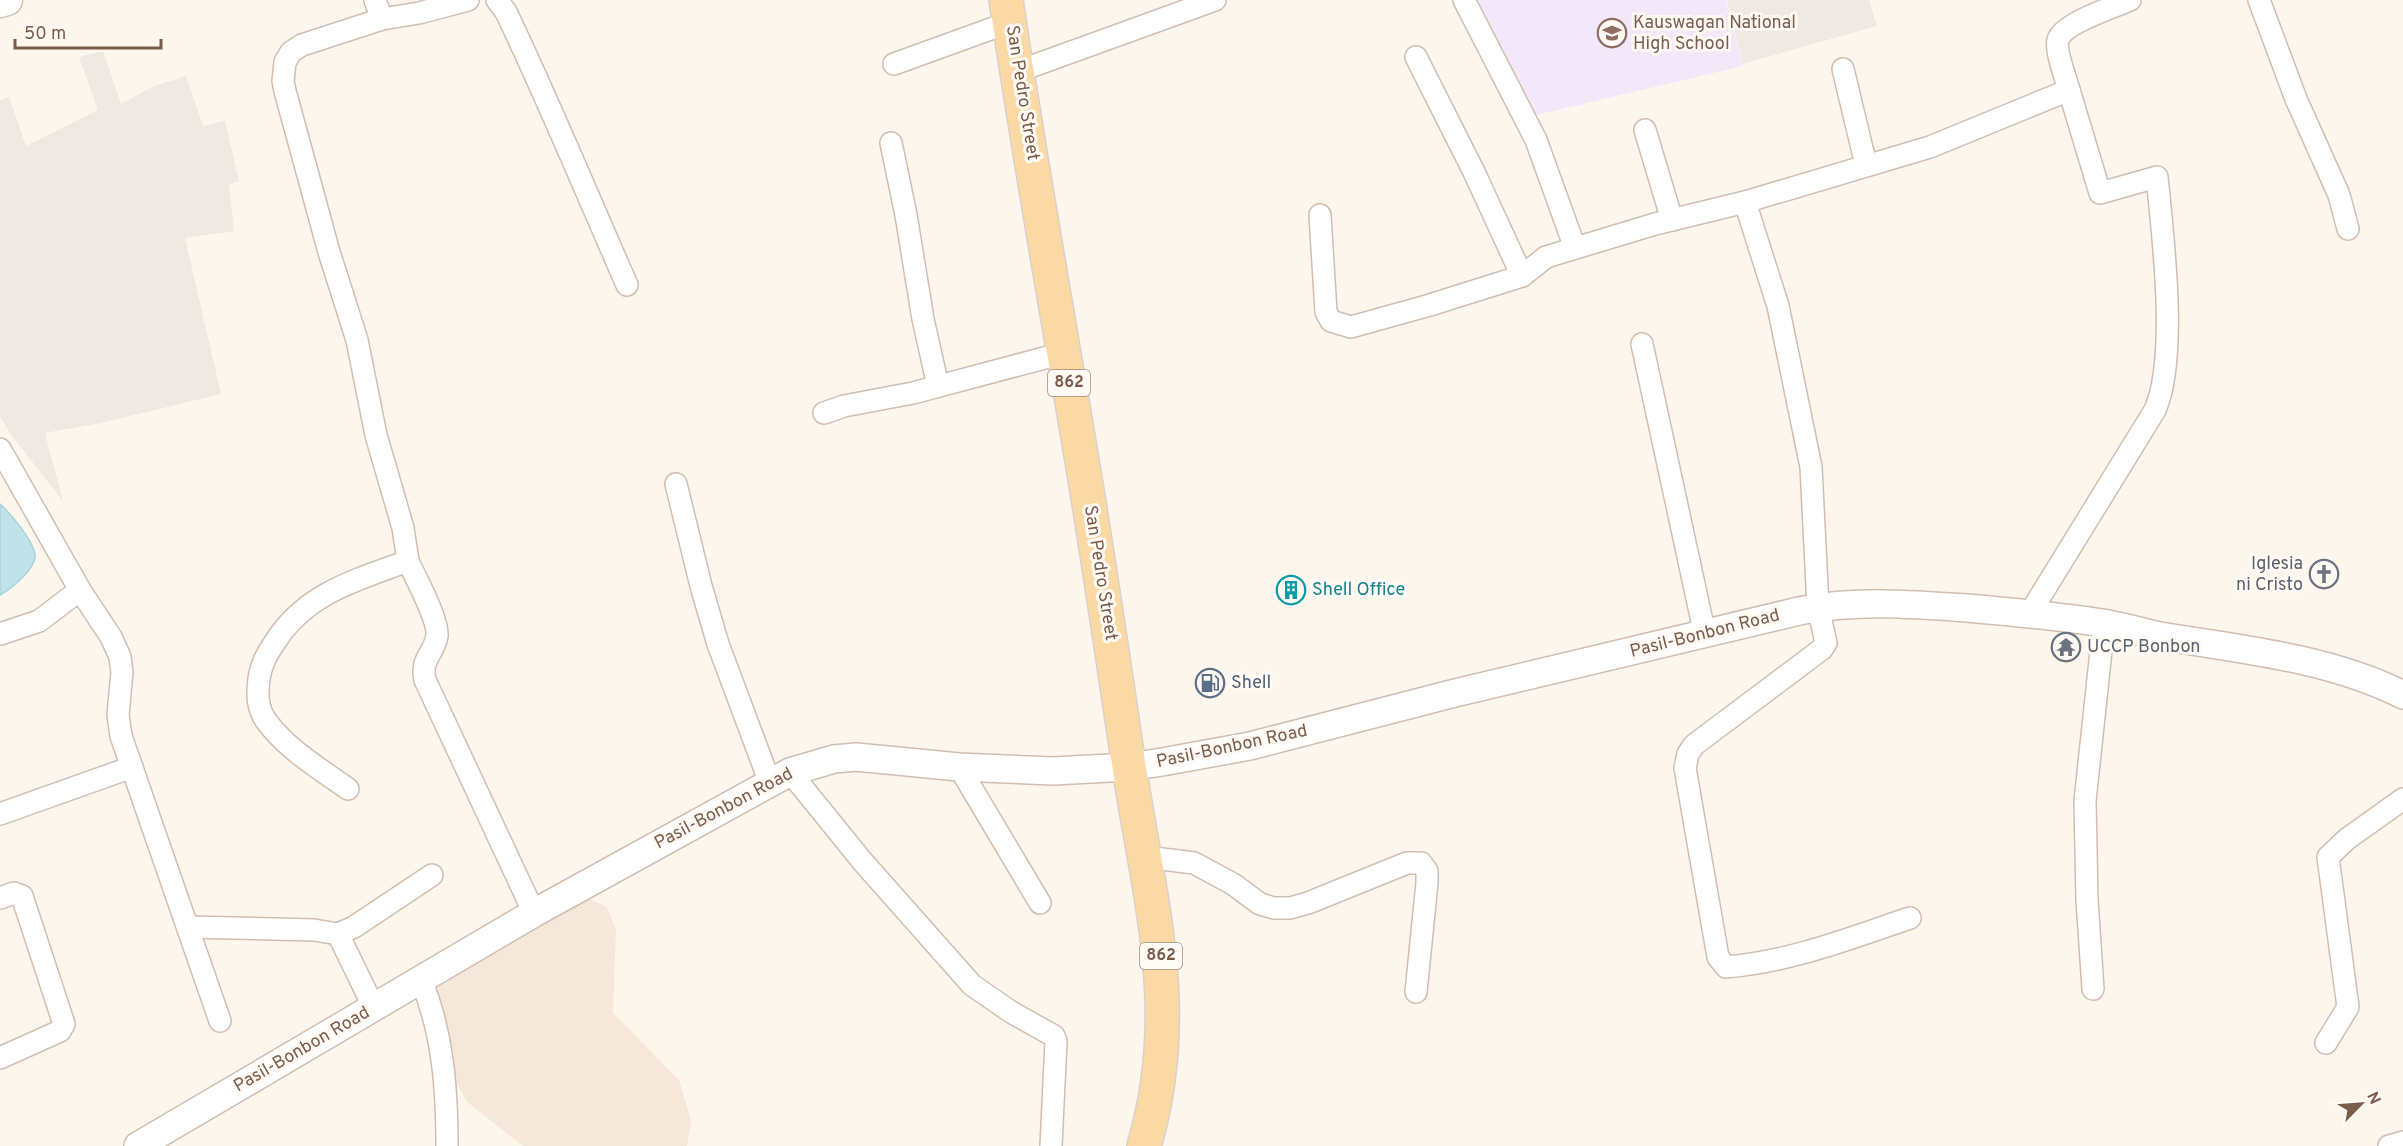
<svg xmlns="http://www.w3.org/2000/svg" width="2403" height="1146" font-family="Overpass,sans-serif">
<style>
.residential{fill:#f5e8da}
.industrial{fill:#efe9e4}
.education{fill:#f3e8fa}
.water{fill:#bfe3e8;stroke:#a5d3da;stroke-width:1.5}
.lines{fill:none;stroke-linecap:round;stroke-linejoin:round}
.minor-casing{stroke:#d1beb0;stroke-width:24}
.tertiary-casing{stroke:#d1beb0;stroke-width:30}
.secondary-casing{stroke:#d6c0b0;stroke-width:33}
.primary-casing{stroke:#dad1cd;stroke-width:36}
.minor{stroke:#fff;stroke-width:21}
.tertiary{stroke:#fff;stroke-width:27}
.secondary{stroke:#fff;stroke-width:30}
.primary{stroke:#fbd9a5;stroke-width:33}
.labels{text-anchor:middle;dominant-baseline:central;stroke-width:6;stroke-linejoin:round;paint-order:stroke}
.shield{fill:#fffaf3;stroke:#a28b7f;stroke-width:1.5}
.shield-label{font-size:16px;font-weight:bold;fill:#7a5c4d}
.education-label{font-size:18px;fill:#785e54;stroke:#fffaf3;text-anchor:start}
.street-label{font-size:18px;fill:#7a5c4d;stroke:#fffaf3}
.worship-label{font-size:18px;fill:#5b616d;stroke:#fffaf3;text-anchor:end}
.culture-label{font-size:18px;fill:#0d838f;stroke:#fffaf3;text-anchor:start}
.service-label{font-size:18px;fill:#4e5e75;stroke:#fffaf3;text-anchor:start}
</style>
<rect width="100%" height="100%" fill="#fdf6ec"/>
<polygon class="residential" points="585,897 607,907 616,930 613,1013 679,1080 691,1121 687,1146 523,1146 467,1102 450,1071 433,984"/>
<g class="industrial">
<polygon points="1727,0 1869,0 1877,26 1743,64"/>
<polygon points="103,51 121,104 154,86 186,76 203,126 225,121 239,181 229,184 234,231 185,238 221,394 101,423 45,433 63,501 9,432 0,416 0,100 9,97 26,146 98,110 79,57"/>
</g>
<polygon class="education" points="1473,0 1726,0 1743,66 1532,116"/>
<path class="water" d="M0 504C11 514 32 539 35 554 37 568 11 589 0 595Z"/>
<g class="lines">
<g class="minor-casing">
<g id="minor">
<polyline points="375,0 382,19"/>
<path d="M497 0 506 12C549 102 587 194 627 285"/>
<polyline points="1464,0 1536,140 1575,248"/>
<polyline points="2259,0 2296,99 2339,195 2348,229"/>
<polyline points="1416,57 1474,172 1522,276"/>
<polyline points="894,64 1010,22"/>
<polyline points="1843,69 1866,165"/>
<polyline points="1019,71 1215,0"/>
<polyline points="1645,130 1672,220"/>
<polyline points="891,143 906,215 923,319 938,386"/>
<path d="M1745 202 1778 306 1811 467 1818 607 1826 643 1822 649 1694 745 1688 754 1685 768 1718 957 1726 967C1790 962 1850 938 1910 918"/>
<path d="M1320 215 1326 312 1331 321 1351 327 1430 305 1522 276 1546 257 1655 224 1745 202 1930 147 2069 90C2066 79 2055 50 2058 40 2063 23 2114 7 2130 0"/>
<polyline points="1642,344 1705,635"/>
<polyline points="824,413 844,406 913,393 1063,353"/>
<polyline points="0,449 80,590 111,637 120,657 122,672 118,715 121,736 220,1021"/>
<polyline points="676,484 701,586 718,644 770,783"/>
<path d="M408 561C415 577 439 620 437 636 434 654 420 659 425 680L534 913"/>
<path d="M2030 613 2155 410C2178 357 2163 237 2157 177L2100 193 2069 90"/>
<polyline points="0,634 39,621 80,590"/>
<polyline points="959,767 1040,903"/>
<polyline points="790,772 863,862 972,985 1011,1012 1054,1036 1056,1041 1051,1146"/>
<path d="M348 789C320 769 288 750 267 722 257 709 257 694 259 679 261 664 267 654 275 642 306 593 356 580 408 561L403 528 376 435 357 340 329 252 285 91 283 81 285 62 291 52 302 45 382 19 419 13 468 0"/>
<polyline points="0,814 132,767"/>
<polyline points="1146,857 1194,863 1233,884 1260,904 1274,908 1290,908 1308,903 1407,863 1421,863 1427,871 1427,883 1416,992"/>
<polyline points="0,898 14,893 22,896 64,1024 60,1031 0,1058"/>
<polyline points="188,927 314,930 338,934 374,1008"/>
<polyline points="338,934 354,927 432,875"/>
<path d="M421 980C443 1033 447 1089 447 1146"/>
<polyline points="2093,989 2087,900 2085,801 2104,623"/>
<polyline points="2326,1043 2348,1007 2328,857 2347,839 2403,799"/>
<polyline points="2389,1146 2403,1142"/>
</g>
</g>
<g class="tertiary-casing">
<path id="tertiary" d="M138 1146 534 913 790 772 834 759 856 757 959 767 1053 771 1129 767 1162 762 1250 746 1455 693 1799 611C1854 600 1911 604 1967 608 2012 612 2057 616 2103 623 2122 626 2141 632 2160 636 2240 649 2330 658 2403 695"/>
</g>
<g class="secondary-casing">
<polyline id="secondary" points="0,2 7,0"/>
</g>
<g class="primary-casing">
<path id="primary" d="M1006 0C1028 150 1055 299 1080 449 1098 554 1113 660 1129 766 1149 899 1184 1011 1144 1146"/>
</g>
<use href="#minor" class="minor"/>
<use href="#tertiary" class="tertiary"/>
<use href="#secondary" class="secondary"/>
<use href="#primary" class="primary"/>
</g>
<defs>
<g id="school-ring" transform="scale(1.5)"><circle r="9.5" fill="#fffaf3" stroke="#8d6e63" stroke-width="1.5"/><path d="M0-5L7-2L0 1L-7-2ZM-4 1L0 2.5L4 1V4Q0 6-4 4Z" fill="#8d6e63"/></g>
<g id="church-ring" transform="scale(1.5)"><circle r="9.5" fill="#fffaf3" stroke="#6b7280" stroke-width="1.5"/><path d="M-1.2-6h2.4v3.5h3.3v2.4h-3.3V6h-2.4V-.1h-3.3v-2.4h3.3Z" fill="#6b7280"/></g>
<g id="building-ring" transform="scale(1.5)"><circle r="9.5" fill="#fffaf3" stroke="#0f9aa8" stroke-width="1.5"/><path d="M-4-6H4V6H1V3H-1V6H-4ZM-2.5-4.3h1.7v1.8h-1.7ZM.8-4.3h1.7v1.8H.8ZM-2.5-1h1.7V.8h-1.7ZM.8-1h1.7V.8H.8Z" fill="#0f9aa8"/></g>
<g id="temple-ring" transform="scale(1.5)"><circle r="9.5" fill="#fffaf3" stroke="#6b7280" stroke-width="1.5"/><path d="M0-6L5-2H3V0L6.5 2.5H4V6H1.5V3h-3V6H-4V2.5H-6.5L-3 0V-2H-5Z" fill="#6b7280"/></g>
<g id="fuel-ring" transform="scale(1.5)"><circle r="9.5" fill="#fffaf3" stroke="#5c6f8a" stroke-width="1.5"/><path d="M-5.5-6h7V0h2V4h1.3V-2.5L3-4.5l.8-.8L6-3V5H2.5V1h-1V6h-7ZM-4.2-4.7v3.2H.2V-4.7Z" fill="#5c6f8a"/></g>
</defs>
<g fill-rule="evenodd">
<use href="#school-ring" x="1612" y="33"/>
<use href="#church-ring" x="2324" y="574"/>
<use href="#building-ring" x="1291" y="590"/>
<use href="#temple-ring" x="2066" y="647"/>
<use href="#fuel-ring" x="1210" y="683"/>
</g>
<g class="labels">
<g class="shield">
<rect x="1048" y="370" width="42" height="26" rx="4.5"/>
<rect x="1140" y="943" width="42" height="26" rx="4.5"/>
</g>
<g class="shield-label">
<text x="1069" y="383">862</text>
<text x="1161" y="956">862</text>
</g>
<g class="education-label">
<text x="1633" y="23">Kauswagan National<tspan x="1633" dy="21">High School</tspan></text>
</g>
<g class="street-label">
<text transform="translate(1022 93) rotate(81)">San Pedro Street</text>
<text transform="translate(1100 573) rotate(81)">San Pedro Street</text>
<text transform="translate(1705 634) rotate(-14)">Pasil-Bonbon Road</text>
<text transform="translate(1232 747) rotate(-12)">Pasil-Bonbon Road</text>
<text transform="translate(724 809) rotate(-28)">Pasil-Bonbon Road</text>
<text transform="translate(302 1050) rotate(-30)">Pasil-Bonbon Road</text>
</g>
<g class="worship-label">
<text x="2303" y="564">Iglesia<tspan x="2303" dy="21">ni Cristo</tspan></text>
<text x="2087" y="647" text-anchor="start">UCCP Bonbon</text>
</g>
<g class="culture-label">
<text x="1312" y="590">Shell Office</text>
</g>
<g class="service-label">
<text x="1231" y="683">Shell</text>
</g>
</g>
<g transform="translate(2361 1104) rotate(65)" stroke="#fffaf3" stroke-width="4.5" paint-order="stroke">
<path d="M0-4.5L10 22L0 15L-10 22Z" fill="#7a5c4d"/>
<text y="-9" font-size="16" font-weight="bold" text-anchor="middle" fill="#7a5c4d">N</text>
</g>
<path d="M15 39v9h146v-9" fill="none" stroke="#7a5c4d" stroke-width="3"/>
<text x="24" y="39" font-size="18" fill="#7a5c4d" stroke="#fffaf3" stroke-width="4.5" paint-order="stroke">50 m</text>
</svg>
